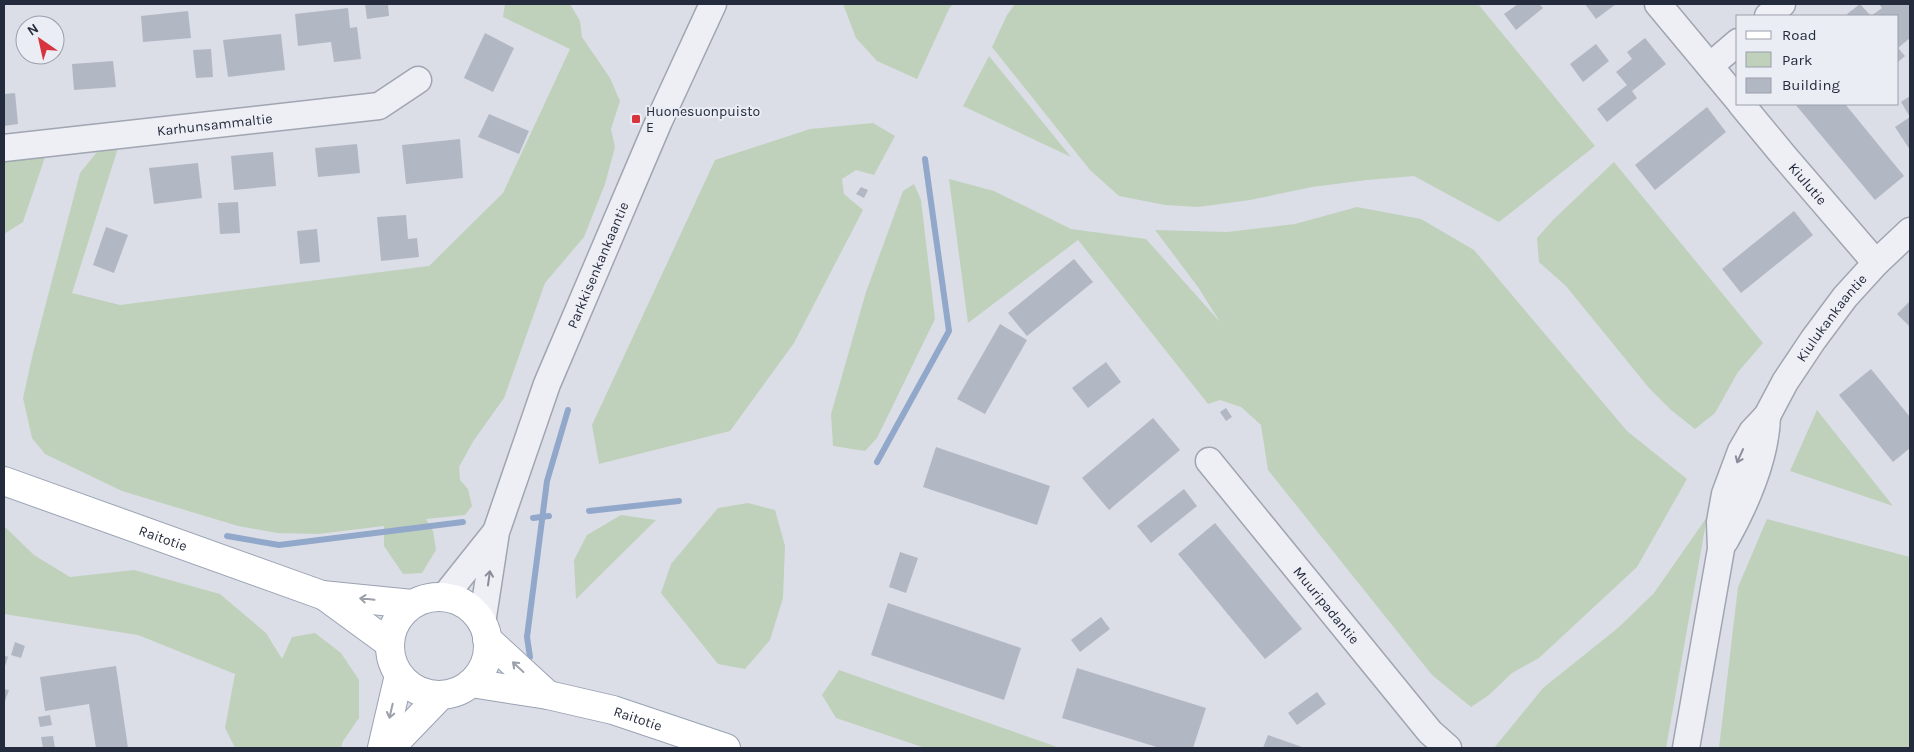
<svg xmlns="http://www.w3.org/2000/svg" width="1914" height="752" font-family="Karla,sans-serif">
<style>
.green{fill:#bfd1bb}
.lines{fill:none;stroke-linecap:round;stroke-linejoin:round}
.stream{stroke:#92a8ca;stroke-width:6}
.building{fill:#b2b7c4}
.minor-casing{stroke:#a0a5b1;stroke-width:29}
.major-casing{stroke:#99a1b3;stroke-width:30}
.minor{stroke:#edeff5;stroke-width:26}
.major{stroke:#fff;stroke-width:28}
.oneway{stroke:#888d99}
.oneway2{stroke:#9ca0a8}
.poi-dot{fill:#d7343d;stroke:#eaedf4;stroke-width:2}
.labels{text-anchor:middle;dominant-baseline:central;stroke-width:4;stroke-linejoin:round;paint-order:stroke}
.poi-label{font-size:14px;fill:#242b3d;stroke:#eaedf4;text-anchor:start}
.street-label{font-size:14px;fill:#242b3d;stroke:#eaedf4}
</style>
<rect width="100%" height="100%" fill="#dbdee7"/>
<g class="green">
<polygon points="505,4 570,4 580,21 582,37 610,78 620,101 611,129 615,147 605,184 584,237 545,283 504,398 474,440 459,467 460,480 468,489 472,506 465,515 426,519 433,531 436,550 422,573 403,574 384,546 384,526 318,534 277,533 238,526 122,491 45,454 32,438 23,398 33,353 80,173 97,152 118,148 72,293 120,305 429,266 503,193 570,49 503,17"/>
<polygon points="843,4 953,4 949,9 917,79 877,61 856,38"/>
<polygon points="1015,4 1478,4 1595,146 1499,222 1414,176 1367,180 1312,187 1250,200 1198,207 1165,205 1119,196 1090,170 992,47 1007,15"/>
<polygon points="989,56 1071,157 963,106"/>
<polygon points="873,123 895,136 874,175 856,170 842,179 844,194 863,210 794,343 730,431 599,464 592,425 715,160 810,129"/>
<polygon points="45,157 23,222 4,234 4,161"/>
<polygon points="1614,162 1763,343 1738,372 1715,413 1695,429 1671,410 1649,388 1566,286 1539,262 1537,238 1554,219"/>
<polygon points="949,179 994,191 1071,229 1146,239 1220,322 1198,287 1155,230 1227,232 1295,224 1357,207 1421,219 1474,250 1627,431 1687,479 1637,567 1539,658 1512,673 1489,695 1471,707 1432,675 1268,470 1261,425 1241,407 1220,400 1208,404 1078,240 968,323"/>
<polygon points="914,184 921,200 935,319 877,438 865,451 833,446 831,414 866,292 903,191"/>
<polygon points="1817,410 1893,506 1790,471"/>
<polygon points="748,503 775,510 785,546 783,598 770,640 745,669 718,664 661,593 671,564 718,508"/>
<polygon points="621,515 656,520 576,599 574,560 587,535"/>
<polygon points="1707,517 1666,748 1494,748 1543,688 1619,627 1654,593"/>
<polygon points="1767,519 1910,557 1910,748 1719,748 1738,587"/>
<polygon points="4,528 6,528 34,555 70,577 134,570 220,594 266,633 282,659 292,637 315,633 341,653 359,680 359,718 343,741 341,748 235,748 225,728 235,674 138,635 4,614"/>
<polygon points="839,670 1060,748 925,748 836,718 822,695"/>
</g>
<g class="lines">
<g class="stream">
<polyline points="877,462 949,331 925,159"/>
<polyline points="589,511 679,501"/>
<polyline points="533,518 549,516"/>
<polyline points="227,536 279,545 463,522"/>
<polyline points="530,657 527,637 547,481 568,410"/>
</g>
</g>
<g class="building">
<polygon points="365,4 388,4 389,16 367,19"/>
<polygon points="1518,4 1539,4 1543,8 1516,30 1504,14"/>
<polygon points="1585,4 1616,4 1596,19"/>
<polygon points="1860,4 1871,16 1882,8 1879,4 1910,4 1910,38 1898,48 1898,16 1849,16 1847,14"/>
<polygon points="348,8 350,28 357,27 361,59 334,62 331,42 298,46 295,14"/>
<polygon points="188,11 191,38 143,42 141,16"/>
<polygon points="485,33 514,48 493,92 464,78"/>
<polygon points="281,34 285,70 228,77 223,40"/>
<polygon points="1645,38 1666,64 1632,91 1637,98 1607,122 1597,109 1627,85 1616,72 1632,59 1627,52"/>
<polygon points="1596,44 1609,61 1583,82 1570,64"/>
<polygon points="1898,48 1905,56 1898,62"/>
<polygon points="211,49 213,77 196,78 193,50"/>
<polygon points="113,61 116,87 74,90 72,64"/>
<polygon points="15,93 18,124 4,126 4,94"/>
<polygon points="1910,96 1910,150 1895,127 1910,117 1901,102"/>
<polygon points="1795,104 1845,104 1904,176 1875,200"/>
<polygon points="1707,107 1726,132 1655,190 1635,165"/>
<polygon points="489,114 529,131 519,154 478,137"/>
<polygon points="460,139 463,178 406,184 402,145"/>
<polygon points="357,144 360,173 318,177 315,148"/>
<polygon points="273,152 276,186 234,190 231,156"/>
<polygon points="198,163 202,198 154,204 149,168"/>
<polygon points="861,187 868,190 864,198 856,194"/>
<polygon points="238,202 240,233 220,234 218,203"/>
<polygon points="1794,211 1813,235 1741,293 1722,269"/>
<polygon points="406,215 408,239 417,238 419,257 381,261 377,217"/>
<polygon points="106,227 128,235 114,273 93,265"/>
<polygon points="317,229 320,262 300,264 297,231"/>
<polygon points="1074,259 1093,282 1027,336 1008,313"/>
<polygon points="1910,301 1910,327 1897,314"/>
<polygon points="1000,324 1027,340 985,414 957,399"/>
<polygon points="1106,362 1121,382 1088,408 1072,388"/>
<polygon points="1871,369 1910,417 1910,448 1893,462 1839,395"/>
<polygon points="1226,408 1232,417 1226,421 1220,412"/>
<polygon points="1153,418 1180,450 1109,510 1082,478"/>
<polygon points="936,447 1050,486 1037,525 923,487"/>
<polygon points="1184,489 1197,506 1151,543 1137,526"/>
<polygon points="1215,523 1302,629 1265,659 1178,554"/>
<polygon points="900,552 918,558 906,593 889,587"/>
<polygon points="888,603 1021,648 1004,700 871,655"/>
<polygon points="1101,617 1110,629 1080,652 1071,640"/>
<polygon points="15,642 25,646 21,658 11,655"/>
<polygon points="4,655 8,657 4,669"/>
<polygon points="116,666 128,748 96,748 89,704 45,711 40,677"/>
<polygon points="1077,668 1206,708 1193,748 1160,748 1062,718"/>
<polygon points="4,689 9,690 5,701 4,701"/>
<polygon points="1317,692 1326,704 1297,725 1288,713"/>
<polygon points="50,715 52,725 40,727 38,717"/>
<polygon points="1268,735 1305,748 1263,748"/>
<polygon points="53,736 55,748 43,748 41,737"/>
</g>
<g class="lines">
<g class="minor-casing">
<g id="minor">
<polyline points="1658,4 1738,100"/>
<polyline points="1768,16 1782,4"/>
<polyline points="1710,66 1738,42"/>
<path id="s1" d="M1741 104 1784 156 1876 263"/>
<path id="s2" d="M4 148 379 106 418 80"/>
<path id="s3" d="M1209 461 1430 732 1448 748"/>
<path d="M1725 541C1745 505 1766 459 1767 416"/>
<polyline points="444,597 495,533"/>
<path id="s4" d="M482 623 496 532 547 384 659 121 713 4"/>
<path id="s5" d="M1686 748 1721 549 1720 522 1725 494 1741 451 1752 432 1767 416 1785 382 1813 340 1845 297 1876 263 1910 231"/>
</g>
</g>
<g class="major-casing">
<g id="major">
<path id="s6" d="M4 481 322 595 412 604"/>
<polyline points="323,595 390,644"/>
<circle cx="439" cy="646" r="49"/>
<polyline points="487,639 548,695"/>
<path id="s7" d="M471 683 548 695 613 710 726 748"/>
<polyline points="382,748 399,675"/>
<polyline points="390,748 441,695"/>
</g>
</g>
<use href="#minor" class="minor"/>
<use href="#major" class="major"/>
</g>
<defs><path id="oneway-shaft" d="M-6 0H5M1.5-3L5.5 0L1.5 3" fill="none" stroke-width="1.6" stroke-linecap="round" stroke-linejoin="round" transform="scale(1.25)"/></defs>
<g class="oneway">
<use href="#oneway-shaft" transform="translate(1740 456) rotate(114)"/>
<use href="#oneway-shaft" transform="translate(489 578) rotate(-82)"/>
</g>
<g class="oneway2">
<use href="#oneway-shaft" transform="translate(367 599) rotate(-174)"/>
<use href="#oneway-shaft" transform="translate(518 667) rotate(-137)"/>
<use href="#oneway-shaft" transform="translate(391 711) rotate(103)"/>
</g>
<rect class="poi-dot" x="631" y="114" width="10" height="10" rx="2.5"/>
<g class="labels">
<g class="poi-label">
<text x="646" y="111">Huonesuonpuisto<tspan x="646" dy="16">E</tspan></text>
</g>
<g class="street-label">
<text stroke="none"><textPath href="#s2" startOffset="212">Karhunsammaltie</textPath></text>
<text stroke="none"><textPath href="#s1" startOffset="104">Kiulutie</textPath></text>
<text stroke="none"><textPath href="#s4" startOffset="378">Parkkisenkankaantie</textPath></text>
<text stroke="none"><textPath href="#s5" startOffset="465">Kiulukankaantie</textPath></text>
<text stroke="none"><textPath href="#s6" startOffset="169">Raitotie</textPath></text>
<text stroke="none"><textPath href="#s3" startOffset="186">Muuripadantie</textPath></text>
<text stroke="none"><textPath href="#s7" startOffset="171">Raitotie</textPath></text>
</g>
</g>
<rect width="1914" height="752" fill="none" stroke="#242b3d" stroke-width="10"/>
<rect x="1736" y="15" width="162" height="90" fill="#eaedf4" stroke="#9b9fab"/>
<rect x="1746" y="31" width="25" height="8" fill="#ffffff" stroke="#9b9fab"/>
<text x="1782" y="40" font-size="15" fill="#242b3d">Road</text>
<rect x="1746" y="52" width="25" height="15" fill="#bfd1bb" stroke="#9b9fab"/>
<text x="1782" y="65" font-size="15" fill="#242b3d">Park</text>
<rect x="1746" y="78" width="25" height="15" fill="#b2b7c4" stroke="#9b9fab"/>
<text x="1782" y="90" font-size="15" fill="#242b3d">Building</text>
<g transform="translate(40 40) rotate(326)"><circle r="24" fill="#eaedf4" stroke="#9b9fab"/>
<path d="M0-4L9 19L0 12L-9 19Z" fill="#d7343d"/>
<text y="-8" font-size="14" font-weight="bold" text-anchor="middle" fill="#242b3d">N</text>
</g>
</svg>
